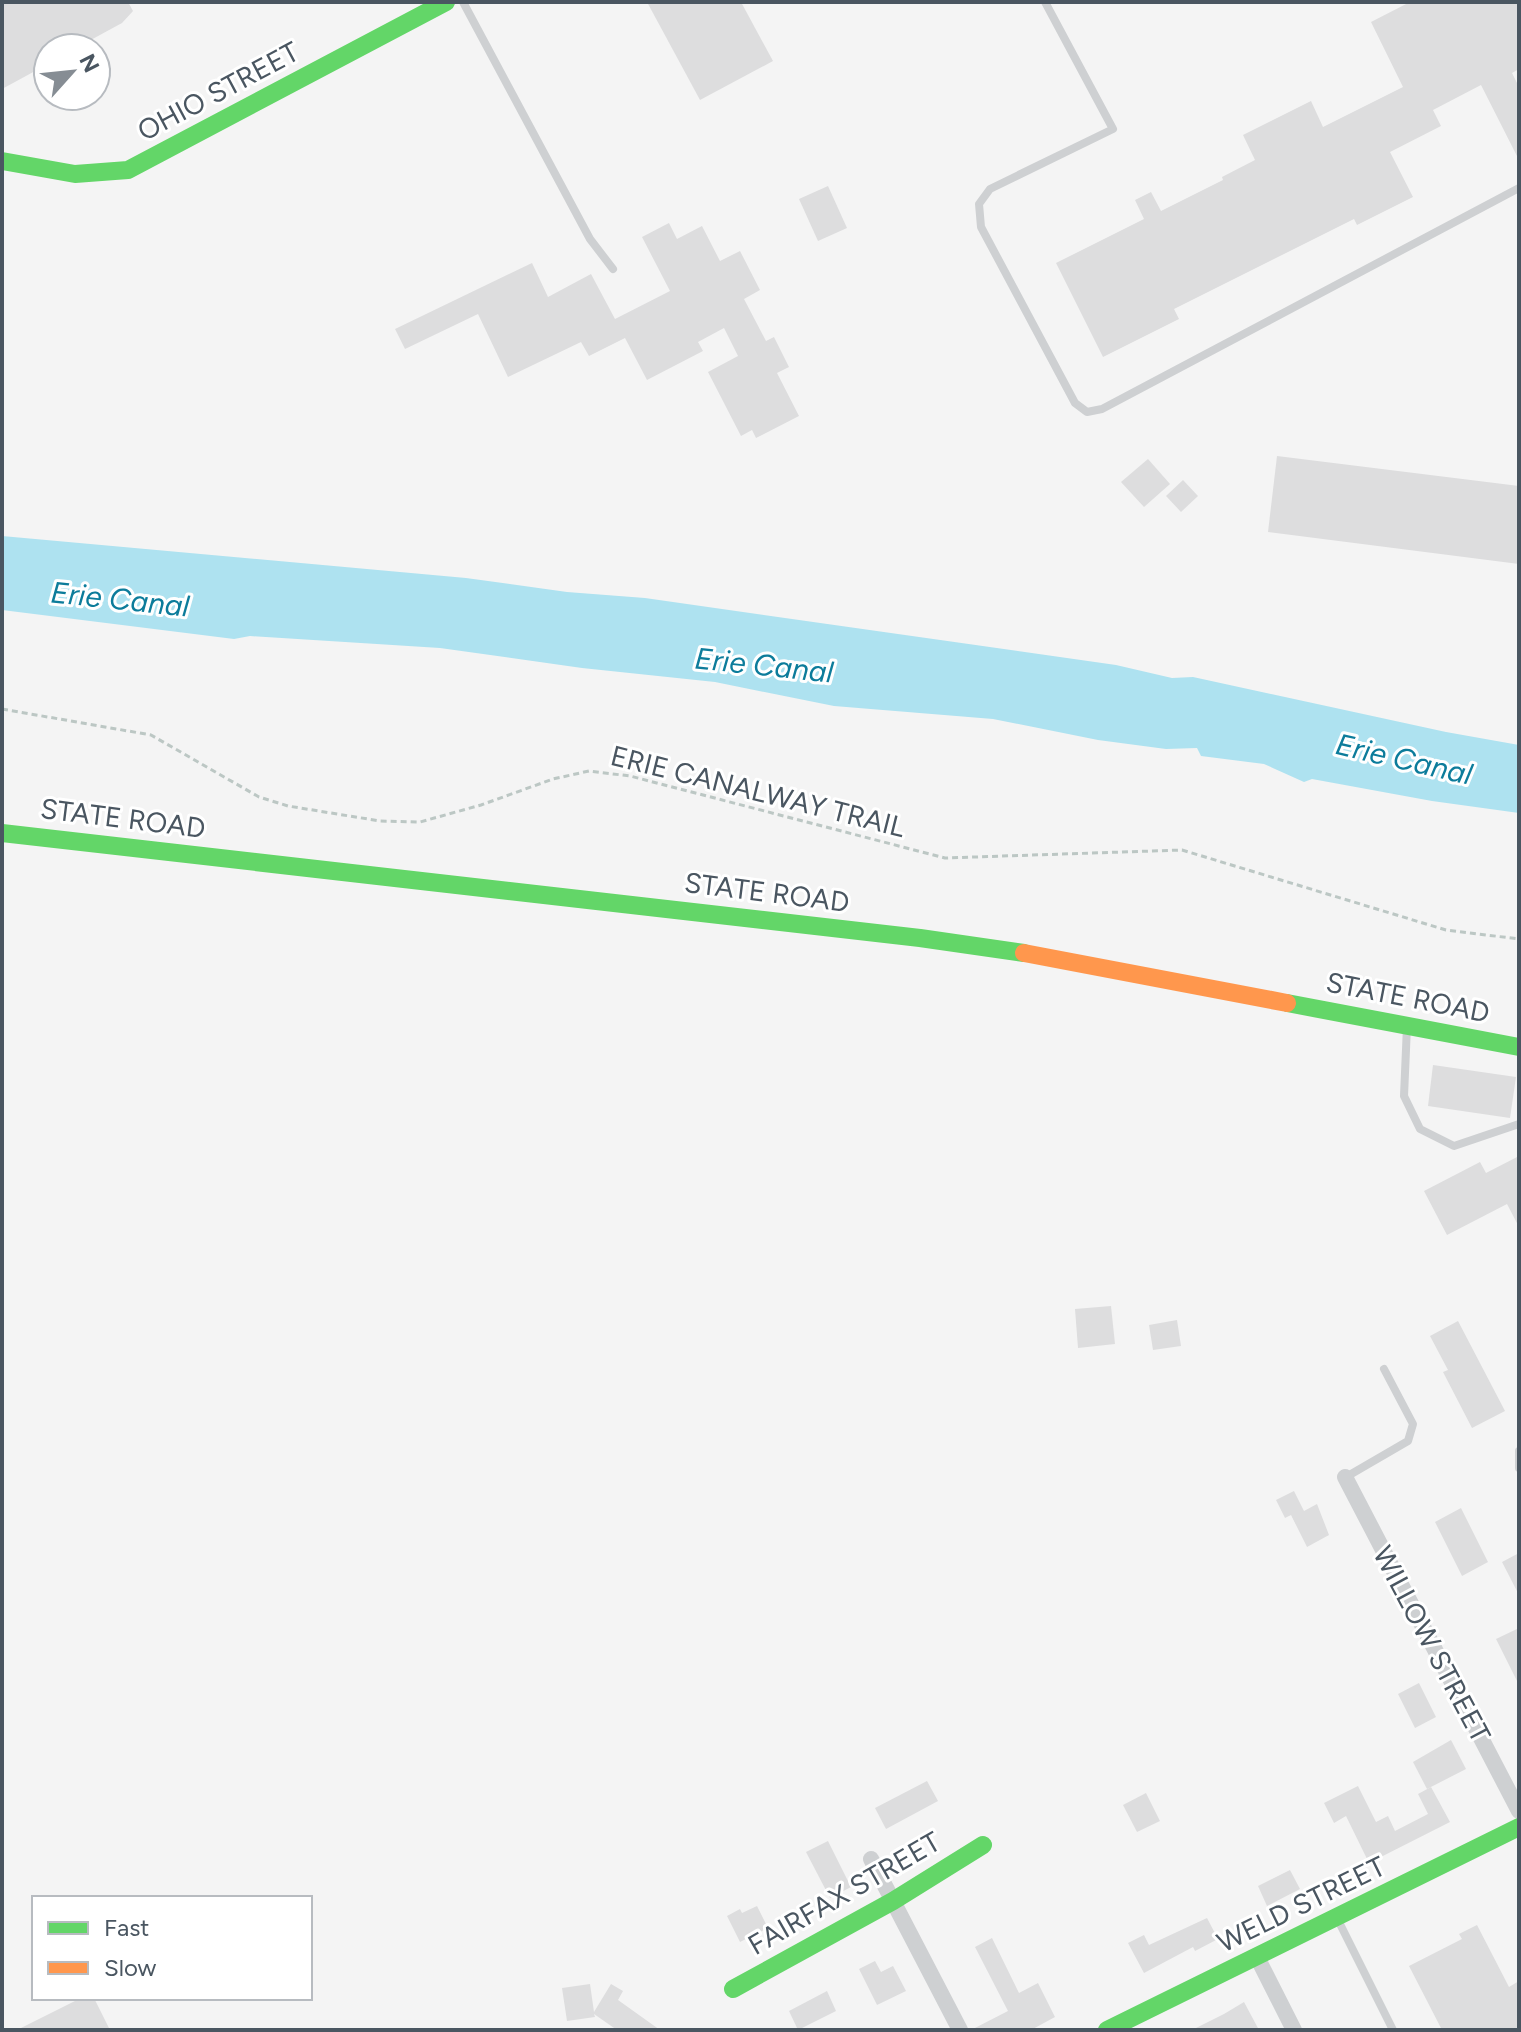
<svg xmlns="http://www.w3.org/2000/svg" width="1521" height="2032" font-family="Figtree,sans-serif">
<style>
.water{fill:#aee2f0}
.building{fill:#ddddde}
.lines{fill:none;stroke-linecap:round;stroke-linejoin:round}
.path{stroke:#bcc7c4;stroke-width:3;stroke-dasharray:6 4;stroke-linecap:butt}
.lane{stroke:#ced0d2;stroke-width:8}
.street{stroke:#ced0d2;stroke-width:16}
.fast{stroke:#63d668;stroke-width:18}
.slow{stroke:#ff974d;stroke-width:18}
.labels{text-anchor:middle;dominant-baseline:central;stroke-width:6;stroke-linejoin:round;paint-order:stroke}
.street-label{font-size:28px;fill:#4a5661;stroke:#fff}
.water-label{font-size:30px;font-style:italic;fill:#0c7c9b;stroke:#fff}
</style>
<rect width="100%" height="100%" fill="#f4f4f4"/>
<polygon class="water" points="2,536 466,578 567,592 645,598 1116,665 1172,678 1193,677 1446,732 1519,745 1519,813 1432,801 1312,779 1304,782 1264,764 1201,756 1197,748 1166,749 1098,740 993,719 834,706 715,682 582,668 440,648 250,636 234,639 2,610"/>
<g class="building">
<polygon points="2,2 128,2 133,11 122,23 76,48 48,48 48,64 2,89"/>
<polygon points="647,2 741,2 773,61 700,100"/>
<polygon points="1410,2 1519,2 1519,69 1512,73 1519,87 1519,160 1481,85 1433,110 1441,126 1390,152 1413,197 1357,225 1354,219 1174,309 1179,319 1103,357 1056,263 1144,219 1135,200 1151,192 1161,211 1223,180 1222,177 1255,160 1243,135 1311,101 1323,127 1403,87 1371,22"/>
<polygon points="828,186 847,228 818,241 799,199"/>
<polygon points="669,223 677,239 702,226 720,261 740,251 760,290 744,299 766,341 774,337 789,367 777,373 799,416 756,438 752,430 741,436 708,372 738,356 724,328 698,342 703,351 647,380 625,338 589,356 581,342 508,377 478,314 405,349 395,329 532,263 548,297 591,274 615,319 670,291 642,237"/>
<polygon points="1277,456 1519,486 1519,564 1268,532"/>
<polygon points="1148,459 1170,484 1144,507 1121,482"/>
<polygon points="1183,480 1198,496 1181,512 1166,496"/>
<polygon points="1433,1065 1516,1077 1510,1118 1428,1106"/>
<polygon points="1519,1156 1519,1227 1507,1204 1447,1235 1424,1191 1480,1162 1486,1173"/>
<polygon points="1111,1306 1115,1344 1078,1348 1075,1309"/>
<polygon points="1177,1320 1181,1346 1153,1350 1149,1325"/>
<polygon points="1458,1321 1505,1411 1472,1428 1443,1372 1448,1370 1430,1336"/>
<polygon points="1294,1491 1304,1511 1317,1504 1329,1535 1307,1547 1291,1515 1285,1518 1276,1500"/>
<polygon points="1461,1508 1488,1562 1462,1576 1435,1522"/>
<polygon points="1519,1553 1519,1595 1502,1562"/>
<polygon points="1519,1628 1519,1685 1496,1639"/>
<polygon points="1419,1683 1436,1717 1415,1728 1398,1694"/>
<polygon points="1451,1740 1466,1769 1427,1789 1413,1762"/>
<polygon points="927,1781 938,1801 886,1829 875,1808"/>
<polygon points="1358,1786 1376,1822 1388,1816 1395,1831 1428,1814 1418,1794 1431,1787 1450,1822 1369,1863 1346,1816 1334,1823 1324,1803"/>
<polygon points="1146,1793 1160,1821 1137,1832 1123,1805"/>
<polygon points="828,1841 851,1887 830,1898 806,1852"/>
<polygon points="1290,1870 1300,1889 1267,1906 1258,1886"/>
<polygon points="757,1906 768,1928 740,1942 727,1916 740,1909 742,1913"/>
<polygon points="1207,1918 1218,1939 1195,1951 1193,1947 1144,1973 1128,1943 1144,1935 1149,1945"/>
<polygon points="1477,1925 1509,1987 1519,1981 1519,2030 1442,2030 1409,1966 1462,1939 1459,1934"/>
<polygon points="992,1938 1019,1993 1038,1983 1055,2017 1031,2030 971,2030 1008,2011 975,1947"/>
<polygon points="875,1961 881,1972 893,1966 906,1991 877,2005 859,1969"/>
<polygon points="590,1984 594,2012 611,1984 623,1991 618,2000 660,2030 617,2030 594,2014 595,2017 567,2021 562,1988"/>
<polygon points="827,1991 836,2011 798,2030 789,2011"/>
<polygon points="81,1998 94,1998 110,2030 17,2030"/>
<polygon points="1244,2002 1259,2030 1192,2030 1224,2014"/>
</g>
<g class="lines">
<polyline class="path" points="2,709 151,735 259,797 288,806 380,821 420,822 481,805 553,779 589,771 630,776 945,858 1182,850 1446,930 1519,939"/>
<g class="lane">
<polyline points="463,2 590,239 613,269"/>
<polyline points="1045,2 1113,129 990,189 979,204 981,227 1075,403 1087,412 1102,409 1519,188"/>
<polyline points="1407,1026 1404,1096 1420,1129 1454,1146 1519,1124"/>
<polyline points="1519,1451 1519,1468"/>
<polyline points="1346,1477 1408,1441 1413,1424 1384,1369"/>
<polyline points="1337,1918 1393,2030"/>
</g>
<g class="street">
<polyline points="1345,1477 1519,1811"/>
<polyline points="871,1859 960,2030"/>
<polyline points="1257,1957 1294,2030"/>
</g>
<g class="fast">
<polyline points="2,161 75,174 128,170 446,2"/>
<polyline points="2,833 920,938 1024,953"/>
<polyline points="1287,1003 1519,1047"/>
<polyline points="733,1989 893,1901 983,1845"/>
<polyline points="1107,2030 1519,1827"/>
</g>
<polyline class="slow" points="1024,953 1287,1003"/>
</g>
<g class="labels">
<g class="street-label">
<text transform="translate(218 91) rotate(-28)">OHIO STREET</text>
<text transform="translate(758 791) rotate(14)">ERIE CANALWAY TRAIL</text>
<text transform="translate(123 818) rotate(7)">STATE ROAD</text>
<text transform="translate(767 892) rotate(7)">STATE ROAD</text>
<text transform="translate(1408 997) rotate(11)">STATE ROAD</text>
<text transform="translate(1432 1644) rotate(62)">WILLOW STREET</text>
<text transform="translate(844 1893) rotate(-30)">FAIRFAX STREET</text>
<text transform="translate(1301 1904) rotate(-26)">WELD STREET</text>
</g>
<g class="water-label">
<text transform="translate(120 599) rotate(6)">Erie Canal</text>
<text transform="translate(764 665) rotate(6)">Erie Canal</text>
<text transform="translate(1404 759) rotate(13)">Erie Canal</text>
</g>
</g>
<rect width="1521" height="2032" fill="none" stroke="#4a5661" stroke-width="8"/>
<rect x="32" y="1896" width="280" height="104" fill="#ffffff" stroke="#b7bbc0" stroke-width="2"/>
<rect x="48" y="1922" width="40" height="12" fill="#63d668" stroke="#b7bbc0" stroke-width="2"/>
<text x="104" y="1936" font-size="24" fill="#4a5661">Fast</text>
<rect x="48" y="1962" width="40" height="12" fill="#ff974d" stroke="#b7bbc0" stroke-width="2"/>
<text x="104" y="1976" font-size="24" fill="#4a5661">Slow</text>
<g transform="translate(72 72) rotate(63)"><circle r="38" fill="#ffffff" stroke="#b7bbc0" stroke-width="2"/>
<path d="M0-6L14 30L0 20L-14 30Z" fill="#868d94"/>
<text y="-12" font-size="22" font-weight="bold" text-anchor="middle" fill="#4a5661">N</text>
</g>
</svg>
